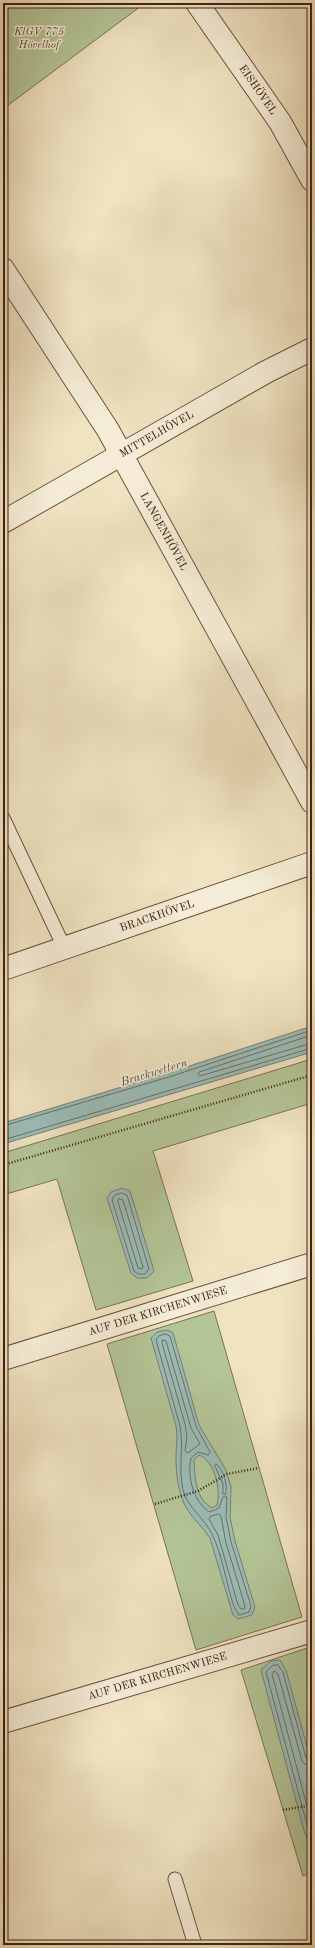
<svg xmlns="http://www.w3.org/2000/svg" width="315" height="1948" font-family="'Old Standard TT',serif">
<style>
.green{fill:#b4c597;stroke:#7a7256}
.water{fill:#9bbdb7;stroke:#777e76;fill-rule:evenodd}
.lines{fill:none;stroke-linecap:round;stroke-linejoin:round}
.shore{stroke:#6e6e66;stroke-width:1}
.lane-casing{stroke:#6c513f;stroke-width:15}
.street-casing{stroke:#6c513f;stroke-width:24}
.path{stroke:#402014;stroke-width:2.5;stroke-dasharray:1 2;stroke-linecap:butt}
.lane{stroke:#f5edd7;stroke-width:13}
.street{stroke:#f5edd7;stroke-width:22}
.labels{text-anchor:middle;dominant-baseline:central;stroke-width:3;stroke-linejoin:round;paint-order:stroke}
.park-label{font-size:11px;font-style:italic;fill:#5d4935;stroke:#f5edd7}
.street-label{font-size:11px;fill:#402014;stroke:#f5edd7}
.water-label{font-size:12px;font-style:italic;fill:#5b4f45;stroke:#f5edd7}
</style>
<rect width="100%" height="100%" fill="#f0e3c1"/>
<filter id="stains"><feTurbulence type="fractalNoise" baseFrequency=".005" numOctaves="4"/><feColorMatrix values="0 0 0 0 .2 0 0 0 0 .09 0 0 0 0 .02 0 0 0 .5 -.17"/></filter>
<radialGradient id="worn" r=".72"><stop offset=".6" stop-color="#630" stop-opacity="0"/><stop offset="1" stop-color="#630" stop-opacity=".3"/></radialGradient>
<g class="green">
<polygon points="3,3 145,3 3,109"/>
<polygon points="312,1059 312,1103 153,1151 193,1281 96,1310 57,1179 3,1195 3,1153"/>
<polygon points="214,1311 302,1617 196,1650 107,1344"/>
<polygon points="307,1648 312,1665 312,1872 303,1876 241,1670"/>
</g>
<g class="water">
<polygon points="312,1026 312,1052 3,1144 3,1123 171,1072"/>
<polygon points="122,1188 130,1191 154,1271 147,1278 137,1278 131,1273 107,1198 111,1192"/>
<path d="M168 1330 173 1333 199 1425 226 1470 231 1487 230 1517 235 1541 255 1607 252 1615 238 1619 233 1615 210 1538C203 1527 193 1519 187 1509 178 1494 176 1474 176 1457 176 1446 178 1437 176 1426L151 1338 157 1332ZM199 1455C215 1461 221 1490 217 1505L212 1508C195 1499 195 1476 194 1460Z"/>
<polygon points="280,1660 286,1670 312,1765 312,1846 305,1834 261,1670 271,1661"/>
</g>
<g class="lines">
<g class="shore">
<polyline points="312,1035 199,1072 198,1074 200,1076 312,1043"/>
<polyline points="3,1126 172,1076 312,1030"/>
<polyline points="3,1140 312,1048"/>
<polygon points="122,1193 127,1195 149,1269 145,1274 138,1274 134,1271 112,1200 114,1196"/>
<polygon points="119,1199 123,1200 143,1267 142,1269 138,1268 118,1202"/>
<path d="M166 1334 170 1336 196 1426 210 1452 208 1455 198 1452 191 1458C187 1475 193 1503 210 1512L219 1508 223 1497H227L226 1517 231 1542 251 1606 249 1612 239 1615 234 1607C227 1586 222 1555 213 1536 205 1518 189 1510 183 1490 178 1467 184 1447 180 1426L156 1340 159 1336Z"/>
<polygon points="163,1340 166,1341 191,1428 200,1444 188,1453 185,1451 187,1437 185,1424 162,1343"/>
<path d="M216 1464C223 1468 229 1488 225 1495L223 1494V1484L215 1466Z"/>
<polygon points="219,1514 221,1516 226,1543 245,1606 244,1609 241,1609 238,1605 218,1535 209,1519 210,1517"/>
<polyline points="312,1762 306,1758 283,1672 278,1665 273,1665 266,1672 309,1832 312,1838"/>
<polyline points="312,1767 306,1765 302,1761 278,1674 274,1671 272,1674 312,1825"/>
</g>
<g class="lane-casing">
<g id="lane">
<polyline points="3,818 64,947"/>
<polyline points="175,1879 195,1945"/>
</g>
</g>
<g class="street-casing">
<g id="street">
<path id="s1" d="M197 3 280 122 312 180"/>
<path id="s2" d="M3 269 108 430 312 802"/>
<path id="s3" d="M3 522 266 372 312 349"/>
<path id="s4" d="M3 969 312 863"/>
<path id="s5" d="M3 1359 312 1264"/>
<path id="s6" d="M3 1722 312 1631"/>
</g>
</g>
<g class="path">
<polyline points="3,1165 312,1075"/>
<polyline points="155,1504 198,1491 227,1474 259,1468"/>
<polyline points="283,1810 312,1805"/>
</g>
<use href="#lane" class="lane"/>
<use href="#street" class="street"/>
</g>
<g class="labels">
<g class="park-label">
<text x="39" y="32">KlGV 775<tspan x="39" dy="13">Hövelhof</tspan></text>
</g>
<g class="street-label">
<text stroke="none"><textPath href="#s1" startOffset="106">EISHÖVEL</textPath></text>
<text stroke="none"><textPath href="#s3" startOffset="177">MITTELHÖVEL</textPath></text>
<text stroke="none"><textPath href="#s2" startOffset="308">LANGENHÖVEL</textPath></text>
<text stroke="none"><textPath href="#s4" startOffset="163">BRACKHÖVEL</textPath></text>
<text stroke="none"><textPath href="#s5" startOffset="162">AUF DER KIRCHENWIESE</textPath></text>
<text stroke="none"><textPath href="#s6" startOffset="161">AUF DER KIRCHENWIESE</textPath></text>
</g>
<g class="water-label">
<text transform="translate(154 1073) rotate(-17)">Brackwettern</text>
</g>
</g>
<rect width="315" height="1948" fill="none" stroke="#f0e3c1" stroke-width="16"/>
<rect x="4" y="4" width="307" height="1940" fill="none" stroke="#402014" stroke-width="2"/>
<rect x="8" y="8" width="299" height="1932" fill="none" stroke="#402014"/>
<rect width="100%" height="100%" filter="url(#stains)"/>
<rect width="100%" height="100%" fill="url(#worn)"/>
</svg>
